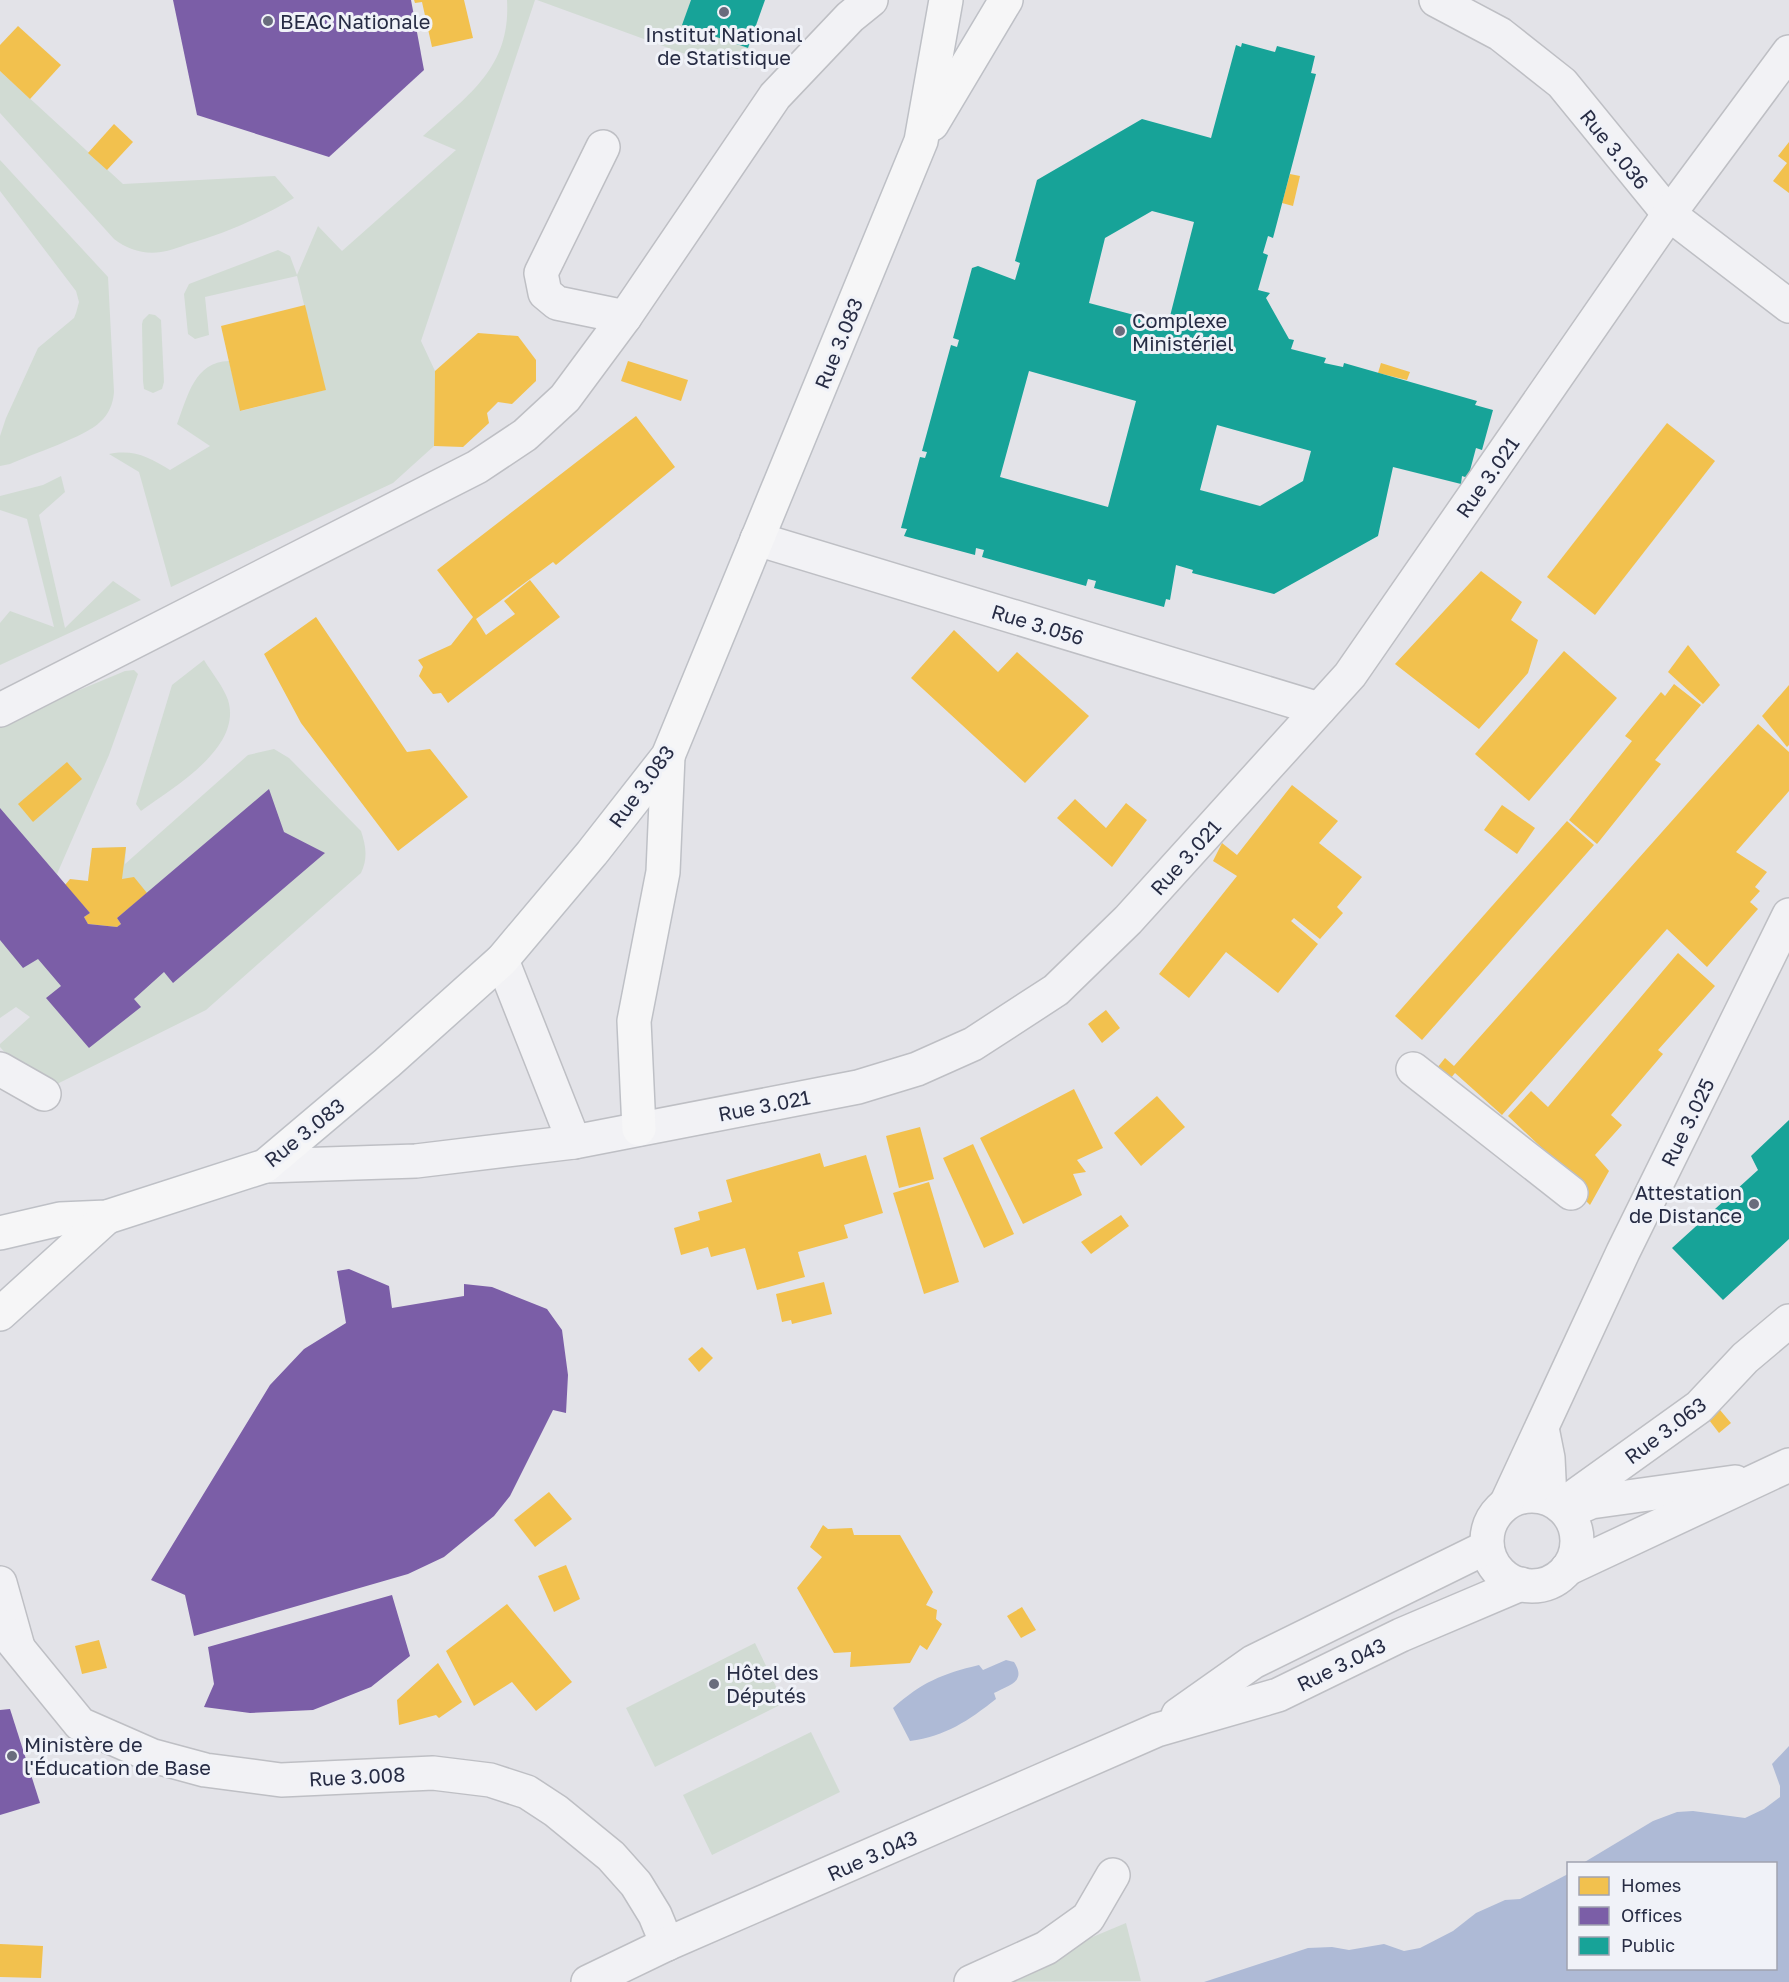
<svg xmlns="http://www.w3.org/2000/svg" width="1789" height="1982" font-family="'Golos Text',sans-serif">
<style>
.green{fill:#d1dbd3}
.water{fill:#aebad6}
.homes{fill:#f2c14e}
.offices{fill:#7b5ea7}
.public{fill:#17a398;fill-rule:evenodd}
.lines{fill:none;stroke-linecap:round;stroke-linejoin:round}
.minor-casing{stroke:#bebfc4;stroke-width:36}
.major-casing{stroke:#bec0c6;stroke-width:36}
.minor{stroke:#f2f2f5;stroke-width:33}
.major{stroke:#f6f6f7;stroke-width:33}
.poi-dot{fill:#696c7d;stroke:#f0f2f8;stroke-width:2}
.labels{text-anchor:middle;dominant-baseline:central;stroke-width:6;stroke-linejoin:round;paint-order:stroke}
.poi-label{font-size:20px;fill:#272c44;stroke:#f0f2f8;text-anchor:start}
.street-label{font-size:20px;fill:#272c44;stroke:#f0f2f8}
</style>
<rect width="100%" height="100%" fill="#e3e3e8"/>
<g class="green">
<path d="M507 0H535L421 341 435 371 434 446 393 483 171 587 139 472 109 454C134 449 149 457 170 470L210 446 177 424C188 396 194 362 229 361L241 411 325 390 297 276 205 297 209 335 195 339 188 334 184 294 189 284 278 250 290 256 297 275 318 226 342 251 456 150 423 136C468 95 511 68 507 0Z"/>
<polygon points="537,0 691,0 683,25 748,48 738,69 707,62"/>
<path d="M0 71 123 184 275 176 294 198C260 218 226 233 188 244 179 247 170 251 161 252 144 255 127 249 114 239L0 113Z"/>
<path d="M0 160 108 277 114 392C113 404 109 414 100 422 87 436 30 455 10 464L0 466V436L6 418 38 348 74 318 76 313 79 302 76 291 0 191Z"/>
<polygon points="149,314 155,315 161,320 164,382 162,389 153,393 144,389 143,381 142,324 143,320"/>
<polygon points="61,476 65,492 39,515 65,628 113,581 141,600 0,665 0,623 10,611 54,627 27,519 0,510 0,496 43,485"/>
<path d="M204 660C212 673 223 686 228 700 243 748 172 788 141 811L136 804 172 685Z"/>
<path d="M134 670 138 674 109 755 57 874 65 885 88 881 92 848 126 847 125 864 248 755 274 749 289 758 361 831C366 846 368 858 361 873L206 1010 57 1084C32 1085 16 1064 0 1047V1044L30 1017 16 1007 0 1018V723L125 671Z"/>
<polygon points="755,1643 784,1703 655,1767 626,1708"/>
<polygon points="811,1732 840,1792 712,1855 683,1795"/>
<polygon points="1126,1923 1141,1981 985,1982"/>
</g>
<g class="water">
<path d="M1006 1660 1014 1662C1027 1682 1009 1685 994 1693L996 1699C968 1721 946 1736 910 1741L893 1708C922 1682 942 1674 979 1665L983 1670Z"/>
<polygon points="1789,1746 1789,1982 1204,1982 1308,1948 1332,1947 1349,1950 1384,1944 1404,1951 1420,1948 1453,1931 1476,1913 1505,1900 1520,1899 1568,1874 1568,1968 1776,1968 1776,1864 1583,1863 1653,1821 1677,1812 1693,1811 1745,1818 1764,1809 1780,1797 1780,1786 1772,1764"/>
</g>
<g class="homes">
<polygon points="414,0 464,0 473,38 432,47 422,2 415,3"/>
<polygon points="18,26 61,65 30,99 0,71 0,45"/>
<polygon points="114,124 133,142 107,170 88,153"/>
<polygon points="1789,142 1789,193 1773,181 1787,163 1778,156"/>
<polygon points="1290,174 1300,176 1293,206 1282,203"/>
<polygon points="305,305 326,390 240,411 221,326"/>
<polygon points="478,333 518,336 536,360 536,381 512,404 498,402 487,413 489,423 463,447 434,446 435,371"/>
<polygon points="628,361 688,380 681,401 621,381"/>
<polygon points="1381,363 1410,372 1407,380 1378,373"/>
<polygon points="636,416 675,467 556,565 553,562 476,619 486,635 515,614 504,601 530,580 560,617 448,703 441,693 433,694 419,676 423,667 418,660 451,645 473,617 437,570"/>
<polygon points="1667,423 1715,461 1595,615 1547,577"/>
<polygon points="1481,571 1522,602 1511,620 1538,640 1528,673 1479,729 1395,664"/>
<polygon points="316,617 407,752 430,749 468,797 398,851 301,723 264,654"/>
<polygon points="954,630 998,672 1017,652 1089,716 1025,783 911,678"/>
<polygon points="1688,645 1720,685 1703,704 1668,672"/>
<polygon points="1564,651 1617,698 1529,801 1475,754"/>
<polygon points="1674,684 1701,705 1655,760 1661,764 1597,844 1569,820 1632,741 1625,736 1661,692 1665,696"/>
<polygon points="1789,685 1789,745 1787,747 1762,716"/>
<polygon points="1758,724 1789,752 1789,791 1736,852 1767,872 1755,887 1760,891 1750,902 1758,909 1707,967 1667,929 1502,1115 1455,1073 1446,1084 1433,1073 1445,1058 1454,1066"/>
<polygon points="67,762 82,779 33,822 18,804"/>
<polygon points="1292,785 1338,821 1319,843 1362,877 1337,907 1343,913 1320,939 1294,918 1291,921 1318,944 1278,993 1226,952 1189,998 1159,974 1237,876 1213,861 1222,843 1237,855"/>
<polygon points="1075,799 1106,828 1126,803 1147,820 1112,867 1057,818"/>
<polygon points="1502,805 1535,828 1517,854 1484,830"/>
<polygon points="1567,821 1594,845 1422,1040 1395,1016"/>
<polygon points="126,847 122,879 134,877 147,893 117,918 121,924 117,927 88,924 84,917 90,913 65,885 70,879 88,881 92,848"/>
<polygon points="1678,953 1715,986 1658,1050 1663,1054 1611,1115 1622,1125 1595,1155 1609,1171 1590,1205 1538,1153 1542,1148 1508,1116 1531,1091 1548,1107"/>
<polygon points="1106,1010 1120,1028 1102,1043 1088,1024"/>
<polygon points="1074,1089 1103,1148 1077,1160 1086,1172 1073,1174 1082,1195 1023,1224 980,1138"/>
<polygon points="1157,1096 1185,1127 1141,1166 1114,1133"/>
<polygon points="920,1127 934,1179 899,1188 886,1136"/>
<polygon points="973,1144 1014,1234 984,1248 943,1158"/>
<polygon points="820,1153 824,1167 866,1155 883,1213 844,1225 848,1238 798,1252 805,1277 757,1290 745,1248 711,1257 708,1247 681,1255 674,1228 700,1220 698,1212 732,1202 726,1180"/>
<polygon points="929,1182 959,1282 924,1294 893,1193"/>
<polygon points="1121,1215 1129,1226 1091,1254 1081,1242"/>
<polygon points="824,1282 832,1314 792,1324 791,1320 782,1322 776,1294"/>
<polygon points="702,1347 713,1358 699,1372 688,1359"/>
<polygon points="1720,1410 1731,1423 1719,1433 1709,1420"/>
<polygon points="549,1492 572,1519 535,1547 514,1520"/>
<polygon points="823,1525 828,1529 852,1528 854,1535 900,1535 933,1592 926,1605 937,1610 936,1619 942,1624 927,1650 920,1645 910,1663 850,1667 851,1652 834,1653 797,1588 822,1557 810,1547"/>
<polygon points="566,1565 580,1599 554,1612 538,1576"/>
<polygon points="507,1604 572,1682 536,1711 512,1682 474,1706 446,1651"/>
<polygon points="1022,1607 1036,1630 1021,1638 1007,1616"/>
<polygon points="99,1640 107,1668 82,1674 75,1646"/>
<polygon points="438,1663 462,1702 439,1718 436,1715 399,1725 397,1700"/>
<polygon points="0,1944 43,1946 41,1978 0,1977"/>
</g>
<g class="offices">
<polygon points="173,0 411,0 424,70 329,157 197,115"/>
<polygon points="269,789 284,832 325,853 173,983 164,972 134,999 141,1007 89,1048 46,998 61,986 38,959 23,968 0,940 0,808 90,913 84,917 88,924 117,927 121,924 117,918"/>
<polygon points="349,1269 389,1286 392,1308 464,1296 464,1284 492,1287 547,1309 562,1330 568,1375 566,1413 553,1410 510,1496 494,1516 444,1557 408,1574 194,1636 185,1595 151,1580 270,1385 304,1349 346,1323 337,1271"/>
<polygon points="392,1595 410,1656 371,1687 313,1710 250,1713 204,1707 214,1684 208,1647"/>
<polygon points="10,1709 40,1803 0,1815 0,1710"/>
</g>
<g class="public">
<polygon points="691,0 765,0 748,48 682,25"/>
<path d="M1242 43 1275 52 1277 46 1315 56 1311 73 1316 74 1273 238 1268 236 1263 253 1268 255 1258 290 1270 293 1266 298 1289 339 1294 340 1291 349 1326 358 1324 363 1343 367 1344 363 1477 401 1475 405 1493 410 1482 450 1476 448 1468 478 1462 476 1461 484 1393 467 1378 536 1274 594 1192 573 1193 570 1176 565 1170 600 1166 599 1164 607 1094 588 1096 581 1088 579 1086 586 982 557 984 550 976 548 975 555 904 536 907 529 901 528 920 457 925 458 927 452 922 451 951 345 957 347 959 340 953 338 972 268 978 266 1015 280 1020 263 1015 261 1037 180 1142 119 1211 138 1236 45 1241 47ZM1152 211 1194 222 1168 324 1089 303 1105 238ZM1029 371 1136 401 1108 507 1000 477ZM1217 425 1311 451 1303 481 1260 506 1200 490Z"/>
<polygon points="1789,1120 1789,1239 1723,1300 1672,1248 1758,1170 1751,1156"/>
</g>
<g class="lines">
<g class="minor-casing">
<g id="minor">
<polyline points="1436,0 1500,34 1562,83 1669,214 1789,306"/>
<polyline points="603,147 541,273 545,293 557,303 625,317"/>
<polyline points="757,539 1319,709"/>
<polyline points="0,710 477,467 525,435 565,398 625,317 775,96 850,17 871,0"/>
<polyline points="502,960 574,1142"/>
<polyline points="0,1069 44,1094"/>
<polyline points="1413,1069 1571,1193"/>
<polyline points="265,1166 416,1161 574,1142 858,1087 917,1069 973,1044 1056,990 1128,920 1350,675 1669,214 1789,52"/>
<polyline points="1542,1428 1548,1458 1550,1499"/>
<circle cx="1532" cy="1541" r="45"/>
<polyline points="1507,1502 1623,1252 1789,915"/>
<polyline points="1561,1506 1699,1407 1745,1358 1789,1321"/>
<polyline points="1568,1512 1591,1502 1735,1482"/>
<polyline points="1567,1569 1789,1465"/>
<polyline points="0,1583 18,1647"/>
<polyline points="0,1626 80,1724 153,1756 205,1770 281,1780 433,1773 490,1780 527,1792 556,1811 611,1856 636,1884 655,1915 667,1944"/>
<polyline points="1178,1715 1253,1662 1487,1547"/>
<polyline points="588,1982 667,1944 1157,1730 1278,1695 1401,1635 1521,1584"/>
<polyline points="971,1982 1046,1948 1088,1918 1113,1875"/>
</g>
</g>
<g class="major-casing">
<g id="major">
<polyline points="932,124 1006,0"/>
<polyline points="639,1129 634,1021 663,872 668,756"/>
<polyline points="0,1233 60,1219 107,1217 265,1166 387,1063 502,960 592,853 668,756 921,141 946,0"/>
<polyline points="0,1314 107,1217"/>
</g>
</g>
<use href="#minor" class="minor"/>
<use href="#major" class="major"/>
</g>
<g class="poi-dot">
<circle cx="724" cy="12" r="6"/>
<circle cx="268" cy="21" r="6"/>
<circle cx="1120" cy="331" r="6"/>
<circle cx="1754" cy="1204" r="6"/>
<circle cx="714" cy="1684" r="6"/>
<circle cx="12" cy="1756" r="6"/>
</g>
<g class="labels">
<g class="poi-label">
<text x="280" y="21">BEAC Nationale</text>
<text x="724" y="34" text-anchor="middle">Institut National<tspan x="724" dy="23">de Statistique</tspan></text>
<text x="1132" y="320">Complexe<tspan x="1132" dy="23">Ministériel</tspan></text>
<text x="1742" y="1192" text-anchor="end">Attestation<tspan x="1742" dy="23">de Distance</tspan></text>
<text x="726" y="1672">Hôtel des<tspan x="726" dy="23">Députés</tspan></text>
<text x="24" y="1744">Ministère de<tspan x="24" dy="23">l'Éducation de Base</tspan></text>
</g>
<g class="street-label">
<text transform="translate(1615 149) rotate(51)">Rue 3.036</text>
<text transform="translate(838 343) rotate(-68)">Rue 3.083</text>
<text transform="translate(1487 477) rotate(-55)">Rue 3.021</text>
<text transform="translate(1038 624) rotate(17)">Rue 3.056</text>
<text transform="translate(641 786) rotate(-54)">Rue 3.083</text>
<text transform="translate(1185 857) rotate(-48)">Rue 3.021</text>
<text transform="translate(764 1105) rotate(-11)">Rue 3.021</text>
<text transform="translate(1687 1122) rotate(-64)">Rue 3.025</text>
<text transform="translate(304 1132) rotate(-39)">Rue 3.083</text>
<text transform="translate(1665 1430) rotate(-37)">Rue 3.063</text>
<text transform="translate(1341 1664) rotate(-26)">Rue 3.043</text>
<text transform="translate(357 1776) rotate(-3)">Rue 3.008</text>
<text transform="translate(872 1855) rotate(-24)">Rue 3.043</text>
</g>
</g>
<rect x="1567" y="1862" width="210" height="108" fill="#f0f2f8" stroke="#a0a3b0" stroke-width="1.5"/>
<rect x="1579" y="1877" width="30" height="18" fill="#f2c14e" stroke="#a0a3b0" stroke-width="1.5"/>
<text x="1621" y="1892" font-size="18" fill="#272c44">Homes</text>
<rect x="1579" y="1907" width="30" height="18" fill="#7b5ea7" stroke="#a0a3b0" stroke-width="1.5"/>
<text x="1621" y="1922" font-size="18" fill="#272c44">Offices</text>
<rect x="1579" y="1937" width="30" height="18" fill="#17a398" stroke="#a0a3b0" stroke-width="1.5"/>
<text x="1621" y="1952" font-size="18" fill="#272c44">Public</text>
</svg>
